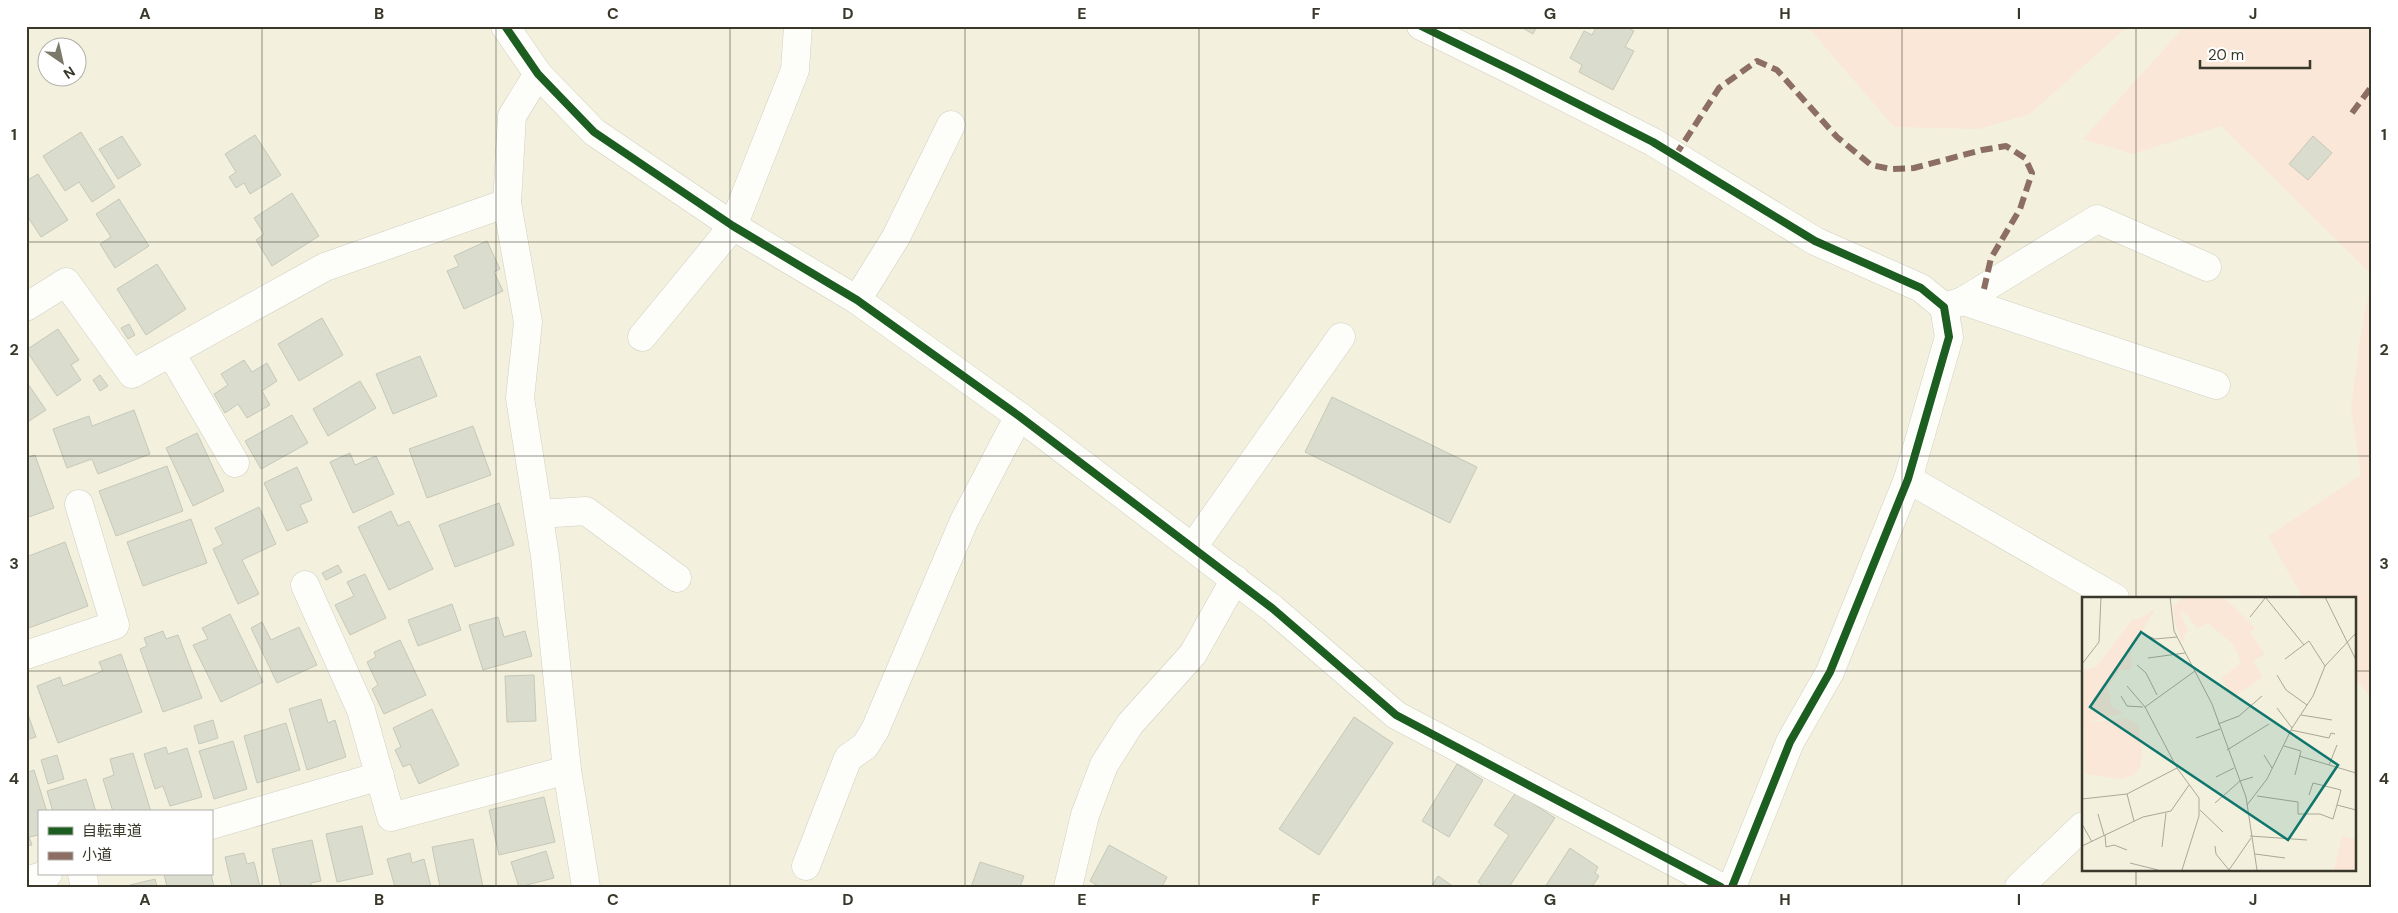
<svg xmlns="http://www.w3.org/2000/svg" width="2398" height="913" font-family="'DM Sans','Noto Sans JP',sans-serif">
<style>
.green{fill:#fae7d7}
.building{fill:#dadcce;stroke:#c6c8ba}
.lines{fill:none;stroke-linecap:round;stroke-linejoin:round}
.minor-casing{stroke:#d1cfc0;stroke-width:29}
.minor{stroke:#fdfdfa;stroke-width:28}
.quiet{stroke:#8d6e63;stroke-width:6;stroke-dasharray:12 6;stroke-linecap:butt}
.cycleway-casing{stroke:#fff;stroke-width:11}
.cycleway{stroke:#1b5e20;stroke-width:8}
.grid{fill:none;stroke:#3a382b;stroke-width:1;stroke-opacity:0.55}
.inset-road{fill:none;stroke:#a9a796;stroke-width:1}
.view{fill:#0f766e;fill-opacity:0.15;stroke:#0f766e;stroke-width:2.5}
.inset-edge{fill:none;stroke:#3a382b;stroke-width:2.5}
.neatline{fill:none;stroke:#3a382b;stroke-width:2}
.grid-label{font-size:16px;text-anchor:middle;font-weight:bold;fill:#3a382b}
</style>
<rect width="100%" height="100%" fill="#f3f1de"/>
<g class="green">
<polygon points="1807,26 2128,26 2030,114 1979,129 1894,127"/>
<polygon points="2185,26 2372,26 2372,275 2221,126 2133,154 2083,139"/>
<polygon points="2372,277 2372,699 2354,677 2354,598 2303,598 2268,536 2361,475 2351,408 2360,338"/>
</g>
<g class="building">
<polygon points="1519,26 1537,26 1533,34"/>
<polygon points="1597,26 1625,26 1634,31 1625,47 1634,51 1613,90 1579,72 1582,65 1570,58 1584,31 1592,35"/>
<polygon points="81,132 115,187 92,202 79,182 65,191 43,156"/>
<polygon points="255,135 281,175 250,194 244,183 236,188 229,177 236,172 225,154"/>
<polygon points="122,136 141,165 118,179 99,149"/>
<polygon points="2313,136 2332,153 2308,180 2289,164"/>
<polygon points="38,174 68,220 41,237 26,214 26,181"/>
<polygon points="292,193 319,236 272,266 256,240 264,234 254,218"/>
<polygon points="119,199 149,246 115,268 100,244 111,237 96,214"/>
<polygon points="487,241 500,269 494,272 503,291 464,309 447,271 459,266 454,256"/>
<polygon points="157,264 186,309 146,335 117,289"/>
<polygon points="322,318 343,355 299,381 278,344"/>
<polygon points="129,324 135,335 128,339 121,328"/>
<polygon points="58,329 79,360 71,365 81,380 57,396 26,350"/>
<polygon points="420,356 437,396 393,414 376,374"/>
<polygon points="244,360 252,372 267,363 277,381 262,391 270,405 247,418 238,404 225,413 214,394 228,385 221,374"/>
<polygon points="100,375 108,386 100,391 93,380"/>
<polygon points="26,381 46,410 26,423"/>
<polygon points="360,381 376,408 328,436 313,409"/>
<polygon points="1332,397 1477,467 1450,523 1305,452"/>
<polygon points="134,410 150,454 98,474 92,459 67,468 53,429 89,416 92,426"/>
<polygon points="292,415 308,443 261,469 245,441"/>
<polygon points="473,426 491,475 427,498 409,449"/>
<polygon points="197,433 224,491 193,506 166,448"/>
<polygon points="350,453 355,465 376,456 394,494 353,513 330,462"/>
<polygon points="35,455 54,508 26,518 26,458"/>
<polygon points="167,466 183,511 116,536 99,491"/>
<polygon points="297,467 312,500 300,505 308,522 287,531 264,483"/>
<polygon points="499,503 514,545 455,567 439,525"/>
<polygon points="259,507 276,544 242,560 259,594 238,604 213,549 223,544 215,528"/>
<polygon points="391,511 398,526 409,521 433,569 389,590 358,527"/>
<polygon points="191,519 207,563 143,586 127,542"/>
<polygon points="65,542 88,606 26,629 26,557"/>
<polygon points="338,565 342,572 326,580 322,573"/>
<polygon points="365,574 386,618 350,635 335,605 354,596 347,582"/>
<polygon points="452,604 461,630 418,646 408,620"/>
<polygon points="230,614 263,682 221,702 193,645 208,639 202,628"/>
<polygon points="498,617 504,637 525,631 532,656 483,670 469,625"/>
<polygon points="262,622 271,640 299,627 317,665 277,683 251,628"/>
<polygon points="163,631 166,639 178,635 202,698 163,712 140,649 147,646 144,638"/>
<polygon points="400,640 426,695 384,714 372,689 378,685 367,662 376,657 374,652"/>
<polygon points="121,654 142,712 58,743 37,686 60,677 63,686 103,671 99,662"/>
<polygon points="534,675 536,721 507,722 505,676"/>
<polygon points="321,699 328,723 335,720 346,757 307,770 289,709"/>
<polygon points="26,709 36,737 26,740"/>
<polygon points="432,709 459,765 419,784 410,764 403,767 395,750 401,747 393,728"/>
<polygon points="1354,717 1393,743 1319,855 1279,829"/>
<polygon points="213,720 218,738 199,744 194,726"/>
<polygon points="286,723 300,770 257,783 244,736"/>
<polygon points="233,741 247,789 214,799 199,751"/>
<polygon points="166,747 168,754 187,748 202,797 170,806 163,786 155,789 144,754"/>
<polygon points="133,753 151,812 113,812 103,779 114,775 110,759"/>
<polygon points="57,755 64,779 48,784 41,760"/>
<polygon points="1457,764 1483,780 1449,837 1422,821"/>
<polygon points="34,770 47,812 39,812 39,835 29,837 32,845 26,846 26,773"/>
<polygon points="86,779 96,812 53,812 47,791"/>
<polygon points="1516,792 1555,818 1509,887 1484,887 1478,882 1509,835 1494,825"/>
<polygon points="544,797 555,842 499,855 489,810"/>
<polygon points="362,826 373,874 337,882 326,834"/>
<polygon points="473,839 483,887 440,887 432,847"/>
<polygon points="312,840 321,881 311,883 311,887 281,887 272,849"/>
<polygon points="1109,845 1167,877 1162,887 1100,887 1090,881"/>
<polygon points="1570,848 1598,867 1595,873 1599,876 1592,887 1545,887"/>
<polygon points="546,851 554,878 519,887 511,862"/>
<polygon points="244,853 247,864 254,862 260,887 232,887 225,857"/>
<polygon points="410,853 412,863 424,859 431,887 395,887 387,859"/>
<polygon points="980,862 1024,876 1020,887 971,887"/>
<polygon points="164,874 211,874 214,887 167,887"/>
<polygon points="1438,876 1454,887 1431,887"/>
<polygon points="155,879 157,887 122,887"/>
</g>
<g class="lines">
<g class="minor-casing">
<g id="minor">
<polyline points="505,26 538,74 594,132 733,226 857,300 1019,416 1272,608 1396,715 1721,887"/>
<polyline points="1421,26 1511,70 1653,142 1815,241 1921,288 1944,307 1949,337 1908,479 1830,672 1790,742 1732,887"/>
<polyline points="538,74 512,116 507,203 528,322 520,398 545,556 567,770 586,887"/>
<polyline points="857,300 896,237 951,125"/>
<polyline points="1963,301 2097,219 2207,267"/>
<polyline points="26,307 66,282 132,374 325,267 507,203"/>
<polyline points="1944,307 1963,301 2216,385"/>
<polyline points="642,337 733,226 795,70 798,26"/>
<polyline points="171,353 235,463"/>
<polyline points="1908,479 2115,598"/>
<polyline points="539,514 586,511 677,578"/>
<polyline points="1193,547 1341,337"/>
<polyline points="305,585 361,710 391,817 567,770"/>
<polyline points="26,655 115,625 79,504"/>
<polyline points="211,825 380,776"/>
<polyline points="806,866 848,758 865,746 875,730 964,521 1019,416"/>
<polyline points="82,874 85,887"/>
<polyline points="26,881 48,874"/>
<polyline points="1068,887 1085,815 1104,765 1130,724 1193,654 1235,579"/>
<polyline points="2019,887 2083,826"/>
</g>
</g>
<use href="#minor" class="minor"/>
<g class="quiet">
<polyline points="2352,113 2372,86"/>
<polyline points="1675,156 1719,88 1757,61 1777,70 1837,137 1871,165 1891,169 1914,168 1982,150 2006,146 2025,158 2032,173 2020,209 1991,258 1984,289"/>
</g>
<g class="cycleway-casing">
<g id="cycleway">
<polyline points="505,26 538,74 594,132 733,226 857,300 1019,416 1272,608 1396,715 1721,887"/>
<polyline points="1421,26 1511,70 1653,142 1815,241 1921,288 1944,307 1949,337 1908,479 1830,672 1790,742 1732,887"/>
</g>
</g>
<use href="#cycleway" class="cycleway"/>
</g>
<path class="grid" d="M262 26V887M496 26V887M730 26V887M965 26V887M1199 26V887M1433 26V887M1668 26V887M1902 26V887M2136 26V598M26 242H2372M26 456H2372M26 671H2083M2354 671H2372M2136 869V887"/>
<g transform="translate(2082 597)">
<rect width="274" height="274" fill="#f3f1de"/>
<path d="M100 0H141L154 12 173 31 168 35 183 57 171 64 181 80 150 101 139 81 159 66 152 48 126 26 114 32V29L100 14 98 17 106 33 101 40 104 44 100 45 93 27 91 10ZM74 11 49 53V73H38L26 89 30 110 42 116 3 126 45 121 57 128 60 158 58 170 51 178 38 182 3 177 0 73 14 70 50 23 59 21ZM260 239 274 242V273H252Z" fill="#fae7d7"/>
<path class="inset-road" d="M88 0 92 34 130 107 164 200 175 273M243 0 274 63M184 1 222 48M168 20 184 0M61 37 73 42 95 40M66 61 103 56M203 62 227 44 243 69M0 67 17 45 19 0M55 68 64 76 75 98M195 78 204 93 225 108M45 89 63 110M39 99 45 109 61 110M195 111 210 131M219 118 250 123M136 127 157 119 180 99M209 133 247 141 249 136 253 137M114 141 138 132M202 149 219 154 213 178M145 153 187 127M182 158 190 171M217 159 274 176M247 168 255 148M134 180 152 171M227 198 231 186 259 193 255 208M175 199 216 205V217H238L251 222 255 208 274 213M0 202 45 197M133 206 158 184 171 180M165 208 185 182 210 131 231 99 243 69 274 36M118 213 141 235M16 217 22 238M52 224 45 197 95 171M0 227 10 245M23 238 24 250 32 248 45 253M168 239 225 243M0 249 61 220 89 214 107 188M133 249 134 257 147 273M80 250 84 216M173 257 203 261M48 266 76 273M100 273 117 219V201L95 171 63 110 113 74M147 273 169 241"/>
<path class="view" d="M59 35 256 168 206 243 8 110Z"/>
<rect width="274" height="274" class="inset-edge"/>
</g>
<rect width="2398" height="913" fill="none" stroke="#ffffff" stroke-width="55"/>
<rect x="38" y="810" width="175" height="65" fill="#ffffff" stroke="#b0afaa"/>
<rect x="48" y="827" width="25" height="8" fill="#1b5e20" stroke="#b0afaa"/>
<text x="82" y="836" font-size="15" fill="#3a382b">自転車道</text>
<rect x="48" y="852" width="25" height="8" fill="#8d6e63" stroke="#b0afaa"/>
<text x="82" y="860" font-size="15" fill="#3a382b">小道</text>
<g transform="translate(62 62) rotate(146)"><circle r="24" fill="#ffffff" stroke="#b0afaa"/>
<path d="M0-4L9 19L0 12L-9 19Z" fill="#7b796a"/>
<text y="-8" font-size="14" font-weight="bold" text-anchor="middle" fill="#3a382b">N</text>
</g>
<path d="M2200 60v8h110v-8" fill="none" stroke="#3a382b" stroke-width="2.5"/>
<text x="2208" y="60" font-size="15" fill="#3a382b" stroke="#ffffff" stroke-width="4" paint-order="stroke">20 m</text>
<rect x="28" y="28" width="2342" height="858" class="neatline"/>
<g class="grid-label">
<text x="145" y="19">A</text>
<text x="379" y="19">B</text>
<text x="613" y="19">C</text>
<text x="848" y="19">D</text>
<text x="1082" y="19">E</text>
<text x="1316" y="19">F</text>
<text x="1550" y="19">G</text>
<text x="1785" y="19">H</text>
<text x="2019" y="19">I</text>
<text x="2253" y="19">J</text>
<text x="14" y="140">1</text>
<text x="2384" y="140">1</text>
<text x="14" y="355">2</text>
<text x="2384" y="355">2</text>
<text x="14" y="569">3</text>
<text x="2384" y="569">3</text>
<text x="14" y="784">4</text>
<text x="2384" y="784">4</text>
<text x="145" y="905">A</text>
<text x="379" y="905">B</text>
<text x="613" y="905">C</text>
<text x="848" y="905">D</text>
<text x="1082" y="905">E</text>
<text x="1316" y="905">F</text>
<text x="1550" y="905">G</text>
<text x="1785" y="905">H</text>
<text x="2019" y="905">I</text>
<text x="2253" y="905">J</text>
</g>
</svg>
